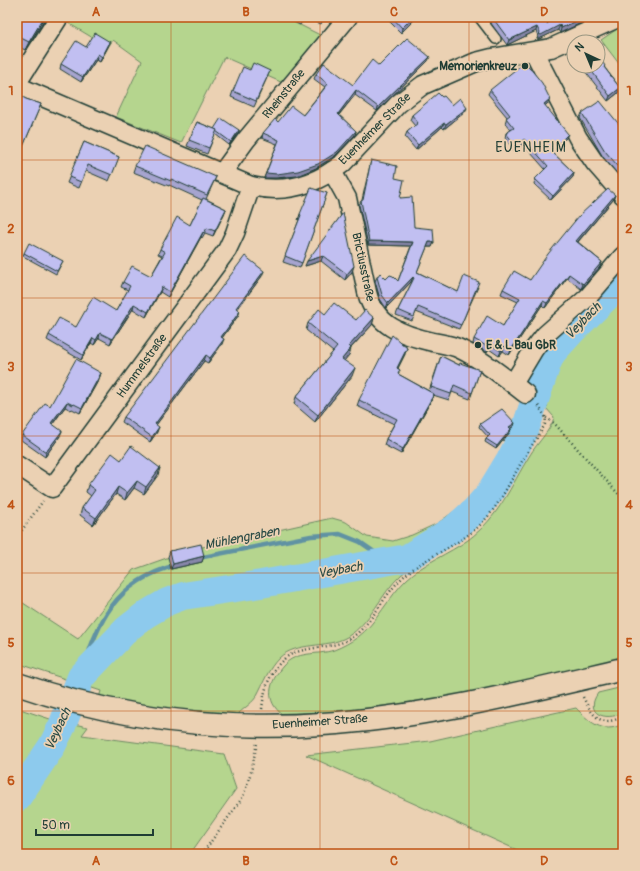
<svg xmlns="http://www.w3.org/2000/svg" width="640" height="871" font-family="Pangolin,sans-serif">
<style>
.green{fill:#b5d58e;stroke:#6a8961}
.lines{fill:none;stroke-linecap:round;stroke-linejoin:round}
.stream{stroke:#6192a3;stroke-width:4.5}
.river{stroke:#8dcaed;stroke-width:28}
.service-casing{stroke:#1f3d34;stroke-width:12}
.minor-casing{stroke:#1f3d34;stroke-width:21}
.secondary-casing{stroke:#1f3d34;stroke-width:25}
.path{stroke:#1f3d34;stroke-width:2.5;stroke-dasharray:1 3;stroke-linecap:butt}
.service{stroke:#ebd1b3;stroke-width:9}
.minor{stroke:#ebd1b3;stroke-width:18}
.secondary{stroke:#ebd1b3;stroke-width:22}
.wall{fill:#a6a4cf;stroke:#1f3d34}
.shaded-wall{fill:#8786a9;stroke:#1f3d34}
.building{fill:#c1bff1;stroke:#1f3d34}
.grid{fill:none;stroke:#c05314;stroke-width:1;stroke-opacity:0.55}
.poi-dot{fill:#1f3d34;stroke:#ebd1b3;stroke-width:1.5}
.labels{text-anchor:middle;dominant-baseline:central;stroke-width:3.5;stroke-linejoin:round;paint-order:stroke}
.poi-label{font-size:12px;font-weight:bold;fill:#1f3d34;stroke:#ebd1b3;text-anchor:end}
.street-label{font-size:12px;fill:#1f3d34;stroke:#ebd1b3}
.water-label{font-size:13px;font-style:italic;fill:#2a4b46;stroke:#ebd1b3}
.quarter-label{font-size:14px;letter-spacing:1px;fill:#1f3d34;stroke:#ebd1b3}
.neatline{fill:none;stroke:#c05314;stroke-width:1.5}
.grid-label{font-size:13px;text-anchor:middle;font-weight:bold;fill:#c05314}
</style>
<rect width="100%" height="100%" fill="#ebd1b3"/>
<filter id="ink" filterUnits="userSpaceOnUse"><feTurbulence type="fractalNoise" baseFrequency=".025" numOctaves="2"/><feDisplacementMap in="SourceGraphic" scale="8" xChannelSelector="R" yChannelSelector="G"/><feConvolveMatrix kernelMatrix="1 2 1 2 8 2 1 2 1" color-interpolation-filters="sRGB"/></filter>
<g filter="url(#ink)">
<g class="green">
<polygon points="65,17 284,17 322,36 283,83 224,57 181,143 116,117 142,61 113,40 108,47 63,20"/>
<polygon points="623,25 623,69 601,40"/>
<path d="M623 265V660L473 694 355 712 283 715C264 701 269 682 283 666 297 650 316 656 334 650 342 647 351 642 358 637 376 624 389 596 407 579 424 563 448 554 468 540 500 516 510 487 530 455 537 443 552 429 554 417L546 408 548 406 544 401 540 402 526 384 541 350Z"/>
<path d="M526 402 529 405C515 449 493 491 459 521L462 526C497 494 516 454 535 412L539 411C545 424 532 439 526 449 511 473 501 501 481 521 458 544 425 554 401 575 381 593 371 623 347 637 326 649 297 641 279 658 268 669 264 682 257 695 254 702 244 708 238 714L204 715 99 698 101 691 17 663V599L78 639 133 570 189 550 332 518 346 522 367 537 393 541 412 535 438 523 468 501 481 488 517 430Z"/>
<path d="M623 687V713C604 722 584 713 598 693Z"/>
<polygon points="17,708 50,719 88,727 82,735 224,754 236,789 190,854 17,854"/>
<path d="M576 708C589 721 602 735 623 724V854H526L306 755 430 741Z"/>
</g>
<g class="lines">
<g class="stream">
<polyline points="198,558 311,536 340,534 360,542 389,562"/>
<path d="M81 677C97 621 115 582 176 565"/>
</g>
<polyline class="river" points="17,798 52,746 62,726 81,677 127,629 145,615 167,602 183,596 261,584 407,558 455,528 475,510 489,494 512,456 525,430 547,364 552,353 572,331 623,281"/>
<g class="service-casing">
<polyline id="service" points="479,17 496,39"/>
</g>
<g class="minor-casing">
<g id="minor">
<polyline points="534,52 578,138 595,163 623,195"/>
<polyline points="17,83 59,17"/>
<path d="M17 86 251 186C285 194 315 185 342 164L398 104 423 85 476 62 492 58 551 48 620 17"/>
<path d="M332 171 347 198 367 292C375 326 402 335 433 342 442 344 452 345 460 349 483 360 505 378 526 394"/>
<polyline points="222,173 246,140 348,17"/>
<polyline points="513,384 534,349 545,335 588,297 623,256"/>
<polyline points="17,465 52,488 227,250 235,233 251,186"/>
</g>
</g>
<g class="secondary-casing">
<path id="secondary" d="M17 684C115 718 218 731 322 724 424 718 524 692 623 669"/>
</g>
<g class="path">
<polyline points="546,418 554,423 623,499"/>
<polyline points="17,537 43,501"/>
<path d="M583 697C592 715 601 729 623 716"/>
<path d="M262 709C264 690 269 673 283 660 300 644 331 651 351 638 372 624 382 598 400 580 419 561 446 551 468 535 496 515 507 486 524 458 531 446 539 436 545 424L546 418 538 405"/>
<polyline points="202,854 243,797 251,772 257,743"/>
</g>
<use href="#service" class="service"/>
<use href="#minor" class="minor"/>
<use href="#secondary" class="secondary"/>
</g>
<g class="wall">
<polygon points="17,17 44,20 25,50 17,46"/>
<polygon points="286,17 324,17 321,24 304,17 300,25 286,18"/>
<polygon points="385,17 417,17 401,33"/>
<polygon points="488,17 551,17 548,23 554,17 594,17 560,33 558,30 539,39 537,39 538,36 536,31 507,45 487,18"/>
<polygon points="110,42 108,47 100,62 96,60 81,82 60,69 61,64 86,47"/>
<polygon points="598,53 601,57 600,59 605,68 620,88 618,93 608,101 581,66 598,66"/>
<polygon points="428,61 377,111 355,95 339,115 356,131 355,135 335,156 316,168 297,176 276,178 264,178 277,144 262,138 263,133 278,122 303,115 325,87 314,79 316,74 353,85 379,66"/>
<polygon points="250,70 270,71 254,107 231,97 233,91"/>
<polygon points="490,90 550,99 548,103 545,106 566,138 552,152 574,173 573,177 551,200 534,184 535,179 545,169 523,144 516,153 505,138 506,133 511,130 505,123 507,117 488,94"/>
<polygon points="17,94 26,99 41,104 22,149 17,146"/>
<polygon points="442,97 452,105 465,112 444,129 442,127 416,150 405,137 407,132 415,126 410,120 412,115"/>
<polygon points="582,113 622,128 623,127 623,180 603,157 580,118"/>
<polygon points="197,122 214,129 239,130 238,134 229,145 215,134 207,154 187,146"/>
<polygon points="84,142 119,157 109,181 86,171 79,188 67,183"/>
<polygon points="371,160 395,178 400,198 414,227 434,242 432,247 427,247 417,272 458,292 478,287 459,329 416,312 412,321 396,315 398,310 412,282 411,282 386,308 380,299 375,281 377,277 398,281 411,246 368,245 359,205 361,201 362,200 370,165"/>
<polygon points="135,166 216,177 206,199 226,209 224,214 213,236 205,233 202,238 201,237 168,297 160,292 146,317 133,309 110,344 99,338 94,345 91,343 81,360 47,340 49,335 76,327 116,311 128,290 121,287 123,282 151,276 162,256 158,254 160,249 190,225 202,200 169,185 169,186 133,172"/>
<polygon points="327,193 300,268 283,262 299,220 298,220 300,214"/>
<polygon points="615,195 613,200 578,242 602,262 600,267 581,289 567,278 545,308 542,305 509,355 503,351 499,356 489,349 487,352 473,344 474,339 503,326 518,302 501,294 503,289 530,280"/>
<polygon points="343,213 352,272 345,280 321,261 305,266"/>
<polygon points="24,253 63,261 56,274 23,256"/>
<polygon points="262,276 237,309 240,311 238,316 222,338 222,344 208,363 204,361 156,425 157,432 150,442 122,422 124,417"/>
<polygon points="325,314 356,320 374,318 372,325 351,348 349,355 344,360 352,376 315,422 294,404 296,397 333,352 306,330 308,323"/>
<polygon points="405,354 398,368 400,370 398,374 429,391 441,356 459,365 480,370 470,399 452,392 449,400 433,395 432,399 401,454 384,445 386,439 394,424 357,406 359,400"/>
<polygon points="101,373 99,379 80,413 72,409 71,410 65,407 53,424 60,436 45,457 21,440 22,435 50,406"/>
<polygon points="480,424 514,426 510,429 511,429 510,432 496,449 485,442 486,439 488,437 479,427"/>
<polygon points="121,460 158,475 144,494 134,488 125,500 116,494 93,525 80,515 82,508 91,496 86,492 88,485"/>
<polygon points="170,551 204,556 202,562 171,569 168,557"/>
</g>
<g class="shaded-wall">
<polygon points="44,17 46,17 44,20 25,50 29,42"/>
<polygon points="413,17 417,17 401,33 402,28"/>
<polygon points="585,17 594,17 560,33 561,28"/>
<polygon points="560,25 558,30 539,39 537,39 539,34"/>
<polygon points="537,27 536,31 507,45 509,40"/>
<polygon points="110,42 108,47 100,62 102,57"/>
<polygon points="98,54 96,60 81,82 83,77"/>
<polygon points="430,57 428,61 377,111 378,107"/>
<polygon points="620,88 618,93 608,101 610,96"/>
<polygon points="356,90 355,95 336,118 338,114"/>
<polygon points="550,99 548,103 542,108 544,104"/>
<polygon points="467,108 465,112 444,129 446,124"/>
<polygon points="444,123 442,127 416,150 418,145"/>
<polygon points="239,130 238,134 229,145"/>
<polygon points="356,131 355,135 335,156 316,168 297,176 276,178 264,178 266,173"/>
<polygon points="568,134 566,138 549,155 551,151"/>
<polygon points="524,139 523,144 516,153 518,149"/>
<polygon points="574,173 573,177 551,200 553,196"/>
<polygon points="615,195 613,200 574,246 576,241"/>
<polygon points="226,209 224,214 213,236 215,231"/>
<polygon points="203,232 201,237 168,297 170,292"/>
<polygon points="369,241 413,242 411,246 368,245"/>
<polygon points="429,242 434,242 432,247 427,247"/>
<polygon points="323,256 321,261 305,266 307,261"/>
<polygon points="602,262 600,267 581,289 583,284"/>
<polygon points="354,266 352,272 345,280 347,274"/>
<polygon points="264,271 262,276 234,314 236,308"/>
<polygon points="569,274 567,278 545,308 547,303"/>
<polygon points="413,277 411,282 386,308 388,303"/>
<polygon points="162,287 160,292 146,317 148,312"/>
<polygon points="543,301 542,305 509,355 511,350"/>
<polygon points="134,304 133,309 110,344 112,339"/>
<polygon points="240,311 238,316 219,342 221,337"/>
<polygon points="374,318 372,325 346,353 349,346"/>
<polygon points="100,333 99,338 94,345 96,340"/>
<polygon points="93,338 91,343 81,360 83,355"/>
<polygon points="224,339 222,344 208,363 210,358"/>
<polygon points="504,346 503,351 499,356 501,351"/>
<polygon points="351,348 349,355 340,366 342,359"/>
<polygon points="407,348 405,354 395,374 397,368"/>
<polygon points="206,355 204,361 153,429 155,424"/>
<polygon points="355,368 352,376 315,422 318,415"/>
<polygon points="101,373 99,379 80,413 82,408"/>
<polygon points="434,394 432,399 401,454 403,449"/>
<polygon points="67,402 65,407 49,428 51,423"/>
<polygon points="515,423 514,426 508,430 509,427"/>
<polygon points="159,427 157,432 150,442 152,437"/>
<polygon points="511,429 510,432 496,449 497,446"/>
<polygon points="62,431 60,436 45,457 46,452"/>
<polygon points="160,468 158,475 144,494 146,487"/>
<polygon points="137,481 134,488 125,500 127,493"/>
<polygon points="118,487 116,494 93,525 96,518"/>
<polygon points="204,556 202,562 171,569 173,564"/>
</g>
<g class="building">
<polygon points="17,17 44,17 29,42 17,36"/>
<polygon points="296,17 304,17 302,20"/>
<polygon points="392,17 413,17 402,28"/>
<polygon points="492,17 551,17 547,24 554,17 585,17 561,28 560,25 541,35 539,34 540,33 537,27 509,40"/>
<polygon points="95,33 110,42 102,57 98,54 83,77 61,64 76,41 86,47"/>
<polygon points="407,38 430,57 378,107 356,90 338,114 356,131 337,152 318,164 298,171 277,174 266,173 279,140 263,133 275,119 278,122 291,106 303,115 328,84 316,74 324,63 353,85 372,60 379,66"/>
<polygon points="598,53 601,57 600,58 605,66 604,67 620,88 610,96 588,66 598,66"/>
<polygon points="525,62 542,83 550,99 544,104 568,134 551,151 574,173 553,196 535,179 548,166 524,139 518,149 506,133 514,128 506,118 510,115 490,90"/>
<polygon points="253,63 270,71 256,101 233,91 243,67 250,70"/>
<polygon points="438,93 442,97 444,96 452,105 460,98 467,108 446,124 444,123 418,145 407,132 418,123 412,115"/>
<polygon points="17,94 26,99 41,104 24,144 17,140"/>
<polygon points="600,101 622,128 623,127 623,172 605,151 582,113"/>
<polygon points="221,118 239,130 231,142 216,131 217,130 214,129"/>
<polygon points="197,122 217,130 209,148 189,140"/>
<polygon points="84,142 119,157 112,175 88,165 81,182 69,177"/>
<polygon points="145,146 216,177 207,195 171,179 171,181 135,166"/>
<polygon points="371,160 397,166 395,178 404,180 400,198 412,197 414,227 433,229 434,242 429,242 417,272 458,292 464,276 479,282 461,325 418,307 414,317 398,310 414,278 413,277 388,303 382,295 377,277 380,273 386,279 390,275 393,276 398,281 413,242 369,241 361,201 363,200"/>
<polygon points="311,188 327,193 302,263 285,256 301,215 300,214"/>
<polygon points="608,189 615,195 576,241 602,262 583,284 569,274 547,303 543,301 511,350 504,346 501,351 490,344 488,347 474,339 487,316 503,326 520,298 503,289 514,271 530,280 548,254 579,216"/>
<polygon points="203,198 226,209 215,231 207,228 204,233 203,232 170,292 162,287 148,312 134,304 112,339 100,333 96,340 93,338 83,355 49,335 59,318 76,327 93,297 116,311 130,286 123,282 132,266 151,276 165,252 160,249 177,217 190,225"/>
<polygon points="343,213 354,266 347,274 323,256 307,261"/>
<polygon points="29,243 63,261 57,271 24,253"/>
<polygon points="245,256 264,271 236,308 240,311 221,337 224,339 210,358 206,355 155,424 159,427 152,437 124,417"/>
<polygon points="334,303 356,320 365,310 374,318 349,346 351,348 342,359 355,368 318,415 296,397 337,347 308,323 319,309 325,314"/>
<polygon points="392,335 407,348 397,368 400,370 398,374 434,394 403,449 386,439 397,419 359,400"/>
<polygon points="441,356 459,365 460,363 480,370 472,393 454,385 451,394 431,387"/>
<polygon points="76,359 101,373 82,408 74,404 73,405 67,402 51,423 62,431 46,452 22,435 45,403 50,406"/>
<polygon points="502,409 515,423 509,427 511,429 497,446 486,439 490,435 480,424"/>
<polygon points="131,446 160,468 146,487 137,481 127,493 118,487 96,518 82,508 95,490 88,485 112,453 121,460"/>
<polygon points="201,544 204,556 173,564 170,551"/>
</g>
</g>
<path class="grid" d="M171 17V854M320 17V854M469 17V854M17 160H623M17 298H623M17 436H623M17 573H623M17 711H623"/>
<g class="poi-dot">
<circle cx="525" cy="66" r="4"/>
<circle cx="478" cy="345" r="4"/>
</g>
<g class="labels">
<g class="poi-label">
<text x="517" y="66">Memorienkreuz</text>
<text x="486" y="345" text-anchor="start">E &amp; L Bau GbR</text>
</g>
<g class="street-label">
<text transform="translate(284 94) rotate(-51)">Rheinstraße</text>
<text transform="translate(375 129) rotate(-45)">Euenheimer Straße</text>
<text transform="translate(363 267) rotate(78)">Brictiusstraße</text>
<text transform="translate(142 366) rotate(-54)">Hummelstraße</text>
<text transform="translate(320 722) rotate(-4)">Euenheimer Straße</text>
</g>
<g class="water-label">
<text transform="translate(583 321) rotate(-46)">Veybach</text>
<text transform="translate(242 538) rotate(-11)">Mühlengraben</text>
<text transform="translate(340 570) rotate(-10)">Veybach</text>
<text transform="translate(58 729) rotate(-65)">Veybach</text>
</g>
<g class="quarter-label">
<text x="531" y="147">EUENHEIM</text>
</g>
</g>
<rect width="640" height="871" fill="none" stroke="#ebd1b3" stroke-width="44"/>
<g transform="translate(586 54) rotate(316)"><circle r="19" fill="#ebd1b3" stroke="#999680"/>
<path d="M0-3L7 15L0 10L-7 15Z" fill="#1f3d34"/>
<text y="-6" font-size="11" font-weight="bold" text-anchor="middle" fill="#1f3d34">N</text>
</g>
<path d="M36 829v6h117v-6" fill="none" stroke="#1f3d34" stroke-width="2"/>
<text x="42" y="829" font-size="12" fill="#1f3d34" stroke="#ebd1b3" stroke-width="3" paint-order="stroke">50 m</text>
<rect x="22" y="22" width="596" height="827" class="neatline"/>
<g class="grid-label">
<text x="96" y="16">A</text>
<text x="246" y="16">B</text>
<text x="394" y="16">C</text>
<text x="544" y="16">D</text>
<text x="11" y="95">1</text>
<text x="629" y="95">1</text>
<text x="11" y="233">2</text>
<text x="629" y="233">2</text>
<text x="11" y="371">3</text>
<text x="629" y="371">3</text>
<text x="11" y="509">4</text>
<text x="629" y="509">4</text>
<text x="11" y="647">5</text>
<text x="629" y="647">5</text>
<text x="11" y="785">6</text>
<text x="629" y="785">6</text>
<text x="96" y="865">A</text>
<text x="246" y="865">B</text>
<text x="394" y="865">C</text>
<text x="544" y="865">D</text>
</g>
</svg>
